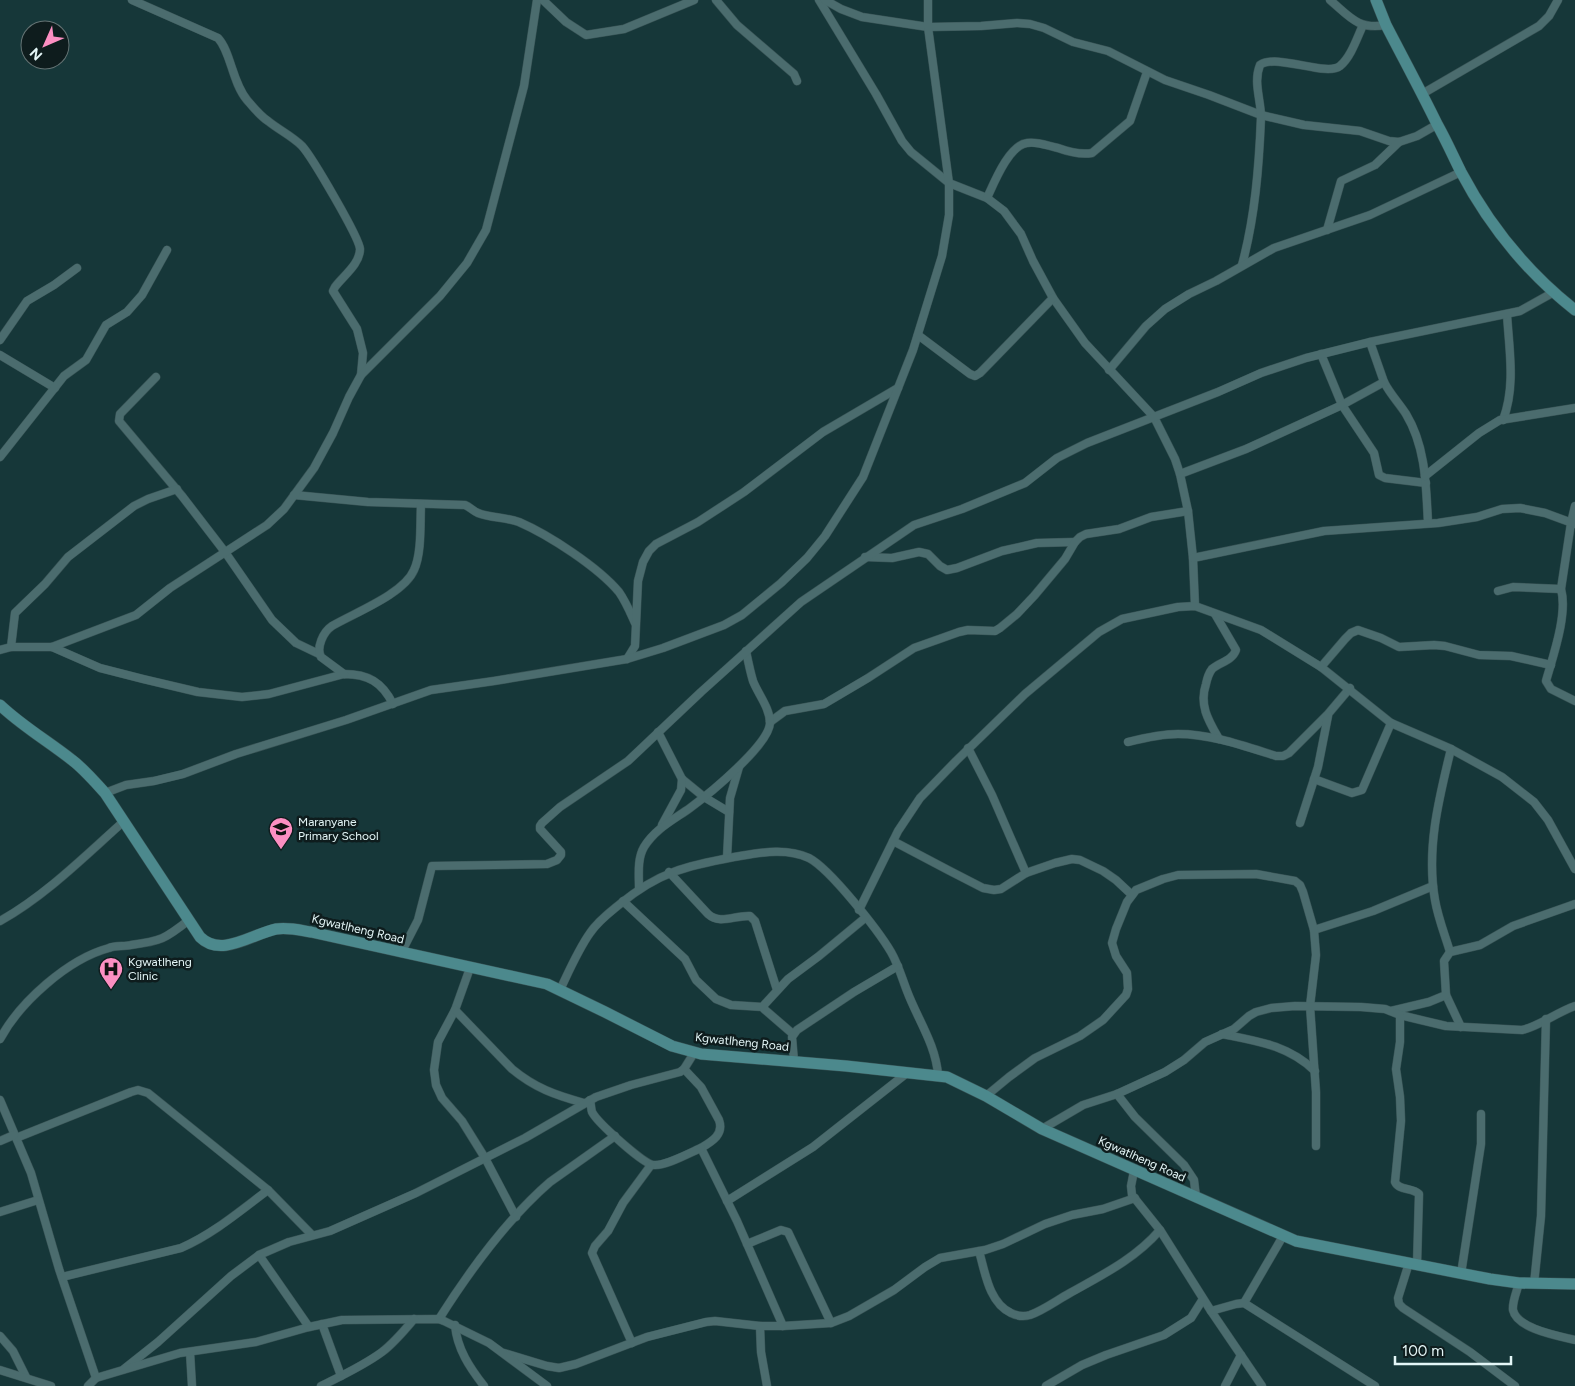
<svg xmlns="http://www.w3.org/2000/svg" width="1575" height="1386" font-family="Figtree,sans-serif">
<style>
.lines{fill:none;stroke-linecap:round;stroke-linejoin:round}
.street-casing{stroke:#375254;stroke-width:9}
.secondary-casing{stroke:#375254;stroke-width:12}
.street{stroke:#4b6c6e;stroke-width:8}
.secondary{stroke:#4c898d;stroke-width:11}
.labels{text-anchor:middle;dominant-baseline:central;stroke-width:5;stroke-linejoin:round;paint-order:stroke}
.poi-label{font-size:12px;fill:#e4f6f7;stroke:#0e1c1d;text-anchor:start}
.street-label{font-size:12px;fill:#e4f6f7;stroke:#0e1c1d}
</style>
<rect width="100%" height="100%" fill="#163739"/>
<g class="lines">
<g class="street-casing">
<g id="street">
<path d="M132 0 218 38C231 52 232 82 247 100 253 107 260 116 268 121 279 130 292 136 302 146 312 157 359 237 360 249 360 264 343 276 335 287L333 291 357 329 363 353 361 375"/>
<polyline points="543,0 566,22 586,35 624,29 694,0"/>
<polyline points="716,0 737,25 794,74 797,81"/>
<polyline points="819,0 876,94 902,141 911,152 949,183 987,198 1004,211 1021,234 1033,261 1053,298 1085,343 1154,417 1175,459 1180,474 1188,511 1193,558 1195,606"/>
<polyline points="825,0 841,9 862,17 928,27 981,26 1017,23 1030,24 1044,28 1073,42 1108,51 1165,80 1209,95 1261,115 1304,125 1360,131 1389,141 1399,142 1417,136 1438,124"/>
<path d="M1330 0C1350 17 1358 30 1386 25"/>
<polyline points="1422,94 1539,26 1549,16 1558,0"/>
<path d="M987 198C994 183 1009 145 1027 143 1037 141 1048 146 1058 148 1069 152 1080 155 1092 153L1130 121 1147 72"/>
<polyline points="1327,230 1341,181 1375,165 1399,142"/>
<path d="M1242 265C1255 217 1259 167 1261 117 1261 100 1253 82 1260 65 1277 53 1326 77 1340 66 1351 57 1357 38 1363 25"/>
<polyline points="918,335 970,374 975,376 980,373 1053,298"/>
<polyline points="0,340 27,301 54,285 77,268"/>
<polyline points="1321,354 1342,405 1374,453 1379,475 1385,478 1426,483"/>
<polyline points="0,355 55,388"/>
<polyline points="1109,370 1146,326 1165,309 1189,294 1216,281 1274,248 1370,215 1461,172"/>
<polyline points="156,377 120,414 119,421 182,496 225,552 272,620 296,643 319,654"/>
<path d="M1384 382C1390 394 1399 403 1406 414 1426 447 1426 486 1428 523"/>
<path d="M1503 420C1516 386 1509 349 1507 314"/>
<polyline points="0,457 64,376 86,360 106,325 127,312 142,295 167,250"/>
<polyline points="1180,474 1246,449 1342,405 1384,382 1370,342"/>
<polyline points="1425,476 1479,433 1500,420 1575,408"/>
<path d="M294 495 368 502 465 505C470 507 473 511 478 513 490 518 505 517 519 522 549 535 598 567 619 592 626 602 630 612 635 623"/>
<path d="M1575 506 1571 523 1561 589C1568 614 1553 656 1546 681L1551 689 1575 701"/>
<polyline points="865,557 892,558 919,552 928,554 940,566 947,570 957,568 1002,551 1037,543 1075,542"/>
<polyline points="1193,558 1324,531 1438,523 1477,517 1502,509 1520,508 1545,513 1575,524"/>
<polyline points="1498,591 1513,587 1561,589"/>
<path d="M1215 614 1236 650C1232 661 1220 662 1212 669 1209 673 1207 679 1206 684 1199 705 1208 720 1219 739"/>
<polyline points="11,647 15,613 45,584 68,557 134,506 148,499 177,489"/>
<path d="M52 647 100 668 143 679 198 692 242 697 269 694 344 674C368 674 382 682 393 704"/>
<polyline points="0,650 11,647 52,647 136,615 170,588 267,525 284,509 314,468 333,433 349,397 361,375 440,296 467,263 486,230 524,86 537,0"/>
<polyline points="627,659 635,646 638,581 643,562 649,551 656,544 698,522 744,492 823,432 898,388"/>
<polyline points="1321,667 1345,639 1351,633 1358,630 1381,638 1399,647 1434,645 1445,646 1479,655 1511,656 1551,665"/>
<path d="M344 674 321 657C316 648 323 632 332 626 354 613 404 594 414 570 422 553 420 523 421 504"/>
<polyline points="770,722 785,711 824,704 868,678 914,648 959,632 968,630 995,631 1000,628 1017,614 1034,596 1065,559 1075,542 1080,537 1086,534 1119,529 1151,517 1188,511"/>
<polyline points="658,732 682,779 704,797 729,812"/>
<path d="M1128 742C1144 738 1161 734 1178 734 1211 734 1244 746 1276 756H1283L1289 753 1328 714 1350 688"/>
<polyline points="968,748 992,795 1026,873"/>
<polyline points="1314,779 1352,793 1362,790 1391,723"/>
<polyline points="105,793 126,785 154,781 183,774 236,754 346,720 431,690 494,681 627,659 663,648 724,625 742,615 781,583 807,558 825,536 863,477 913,350 942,256 949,215 949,183 928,27 928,0"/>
<polyline points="1300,823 1318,767 1328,716"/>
<polyline points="662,825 681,790 682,779"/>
<polyline points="893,841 948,870 983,888 994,890 1001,889 1026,873 1055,863 1072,859 1080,860 1103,871 1116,880 1132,895"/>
<polyline points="727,858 730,798 739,767"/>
<path d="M669 872 708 914C720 925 735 915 750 916L755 921 777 990"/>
<path d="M639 889C639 875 637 859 644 847 655 829 673 820 690 808 709 794 769 745 770 723 770 708 758 694 753 681 750 671 748 661 746 651"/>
<polyline points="623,901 685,959 696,980 716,999 731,1005 763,1007"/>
<polyline points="859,910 898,831 920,798 956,761 1025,694 1099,632 1122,619 1178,607 1195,606 1261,630 1321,667 1391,723 1451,749 1502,777 1534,802 1548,820 1575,869"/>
<path d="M0 921C45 896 85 856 123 822"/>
<polyline points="1314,930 1373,911 1433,886"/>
<path d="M1450 952C1445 935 1438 918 1435 900 1426 849 1439 798 1451 749"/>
<polyline points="401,953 418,920 432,866 547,864 557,860 561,855 561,852 540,829 540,826 542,823 560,807 628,761 701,692 801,602 914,525 962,509 1025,483 1057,458 1087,443 1218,392 1261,373 1306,358 1370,342 1520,311 1554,292"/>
<polyline points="470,968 455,1010 438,1042 434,1070 436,1085 442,1098 462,1121 485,1158 516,1217"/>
<path d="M560 990C569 971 578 950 590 933 598 921 609 913 620 904 659 872 686 866 734 857 759 853 785 847 809 858 830 869 878 930 891 952 898 964 902 978 907 991 917 1018 936 1045 938 1075"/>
<polyline points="1446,995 1461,1027"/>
<path d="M455 1010 512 1069C535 1088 555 1095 584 1103"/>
<polyline points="1391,1011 1429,1002 1446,995 1444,961 1450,952 1480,945 1513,926 1575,904"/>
<path d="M1400 1015 1446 1026 1522 1030C1540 1026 1557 1012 1575 1006"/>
<polyline points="793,1034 764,1009 764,1005 788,979 819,956 865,918"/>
<path d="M1222 1034C1257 1041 1288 1045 1315 1071"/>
<path d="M0 1039C20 1002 68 959 109 948 116 945 124 947 131 945 161 941 165 939 189 920"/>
<polyline points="794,1061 792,1037 797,1030 854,992 898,966"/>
<path d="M684 1069 701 1087 719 1120C724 1134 713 1141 701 1148L737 1221 783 1326"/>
<polyline points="1117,1094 1135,1117 1184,1165 1194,1180 1196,1197"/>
<polyline points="986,1096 1009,1077 1035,1058 1080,1036 1103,1020 1126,995 1128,989 1127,973 1116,956 1112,943 1116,929 1127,902 1136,890 1163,879 1178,875 1256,874 1295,881 1300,885 1303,892 1314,930 1316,955 1310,1006 1316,1092 1316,1146"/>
<polyline points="0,1100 31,1173 59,1269 96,1378"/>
<path d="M590 1100C591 1104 591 1109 592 1112 597 1122 644 1165 654 1165 666 1166 689 1153 701 1148"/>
<path d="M1042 1129 1083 1105 1117 1094 1165 1072 1184 1060 1205 1042 1234 1029 1249 1016 1256 1012 1271 1008 1295 1006 1361 1007 1385 1009 1400 1015V1042L1396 1069 1400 1097 1401 1121 1395 1182C1399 1191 1412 1187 1419 1194L1417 1265"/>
<polyline points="16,1138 131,1092 138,1090 148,1093 268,1190 312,1235"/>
<polyline points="0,1141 14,1135"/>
<polyline points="1134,1171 1131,1186 1132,1195 1160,1230 1211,1311 1262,1386"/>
<polyline points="727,1201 813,1147 907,1073"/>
<polyline points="0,1212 38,1200"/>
<polyline points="747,1244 781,1230 788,1232 831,1323"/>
<path d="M979 1251C985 1272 989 1303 1011 1313 1017 1316 1023 1317 1030 1315 1044 1310 1057 1300 1070 1293 1102 1275 1135 1259 1160 1230"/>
<polyline points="259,1255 309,1327"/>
<polyline points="1409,1263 1398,1298 1399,1304 1403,1308 1470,1352 1515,1386"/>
<polyline points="1461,1274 1481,1144 1481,1114"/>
<path d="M62 1277 181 1248C213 1234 240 1211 268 1190"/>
<path d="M1519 1283C1517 1291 1512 1302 1513 1310 1517 1329 1559 1336 1575 1340"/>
<polyline points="1534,1284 1541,1216 1546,1019"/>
<polyline points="1244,1303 1283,1236"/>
<polyline points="1211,1311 1236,1304 1244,1303 1375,1386"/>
<path d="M439 1319C470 1270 506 1220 550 1182L615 1136"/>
<polyline points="322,1324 341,1376"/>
<path d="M455 1325C457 1349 470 1368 484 1386"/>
<polyline points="760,1326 761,1352 767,1386"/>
<polyline points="0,1336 13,1351 26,1377"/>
<polyline points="632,1343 592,1253 595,1246 608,1231 623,1203 651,1165"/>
<polyline points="190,1352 192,1386"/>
<polyline points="504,1353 547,1366 559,1368 576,1364 647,1337 706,1322 715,1321 760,1326 783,1326 831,1323 849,1316 894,1290 925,1267 940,1258 985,1250 1003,1244 1045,1224 1072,1215 1103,1209 1135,1198"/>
<polyline points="124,1369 158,1342 231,1276 259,1255 289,1242 330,1231 416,1193 525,1138 596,1097 631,1085 680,1072 684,1069 694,1053"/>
<polyline points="0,1370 51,1386"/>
<polyline points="88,1386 96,1378 180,1353 256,1342 309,1327 342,1320 439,1319 444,1321 489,1343 547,1386"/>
<path d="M321 1386C341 1376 363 1366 382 1352 394 1343 404 1331 414 1319"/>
<polyline points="1046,1386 1082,1365 1106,1355 1164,1335 1191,1318 1203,1299"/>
<polyline points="1225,1386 1241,1355"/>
</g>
</g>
<g class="secondary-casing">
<g id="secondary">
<path d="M1376 0 1386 25C1403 58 1421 91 1437 124 1446 140 1453 156 1461 172 1489 225 1528 273 1575 310"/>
<path d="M0 705C22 726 48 741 72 760 84 769 95 782 105 793L200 937C221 958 252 934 276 929 288 927 299 930 311 932L547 984 605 1012 672 1046 701 1054 846 1066 947 1077 986 1096 1042 1129 1296 1241 1490 1279 1519 1283 1575 1284"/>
</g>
</g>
<use href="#street" class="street"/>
<use href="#secondary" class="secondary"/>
</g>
<defs>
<g id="school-pin" transform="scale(1.25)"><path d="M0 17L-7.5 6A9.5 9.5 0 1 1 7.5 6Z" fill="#fc8fc2" stroke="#0e1c1d"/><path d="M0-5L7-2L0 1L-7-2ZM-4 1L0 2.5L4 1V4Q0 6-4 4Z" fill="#111"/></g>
<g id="hospital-pin" transform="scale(1.25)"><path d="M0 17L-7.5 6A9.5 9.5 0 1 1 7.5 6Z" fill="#fc8fc2" stroke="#0e1c1d"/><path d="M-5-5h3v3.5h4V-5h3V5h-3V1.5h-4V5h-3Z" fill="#111"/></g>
</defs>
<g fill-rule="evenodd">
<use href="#school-pin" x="281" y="829"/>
<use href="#hospital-pin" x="111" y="969"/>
</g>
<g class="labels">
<g class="poi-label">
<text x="298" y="822">Maranyane<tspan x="298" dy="14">Primary School</tspan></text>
<text x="128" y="962">Kgwatlheng<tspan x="128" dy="14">Clinic</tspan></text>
</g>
<g class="street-label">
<text transform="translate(358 929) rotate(13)">Kgwatlheng Road</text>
<text transform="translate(742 1042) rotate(6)">Kgwatlheng Road</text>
<text transform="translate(1142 1159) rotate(24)">Kgwatlheng Road</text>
</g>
</g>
<g transform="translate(45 45) rotate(225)"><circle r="24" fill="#0e1c1d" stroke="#647374"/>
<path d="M0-4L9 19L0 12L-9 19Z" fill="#fc8fc2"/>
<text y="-8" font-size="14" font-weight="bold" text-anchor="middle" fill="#e4f6f7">N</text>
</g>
<path d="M1395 1356v8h116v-8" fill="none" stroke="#e4f6f7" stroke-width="2.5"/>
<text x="1402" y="1356" font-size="15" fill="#e4f6f7" stroke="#0e1c1d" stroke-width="4" paint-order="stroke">100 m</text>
</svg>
